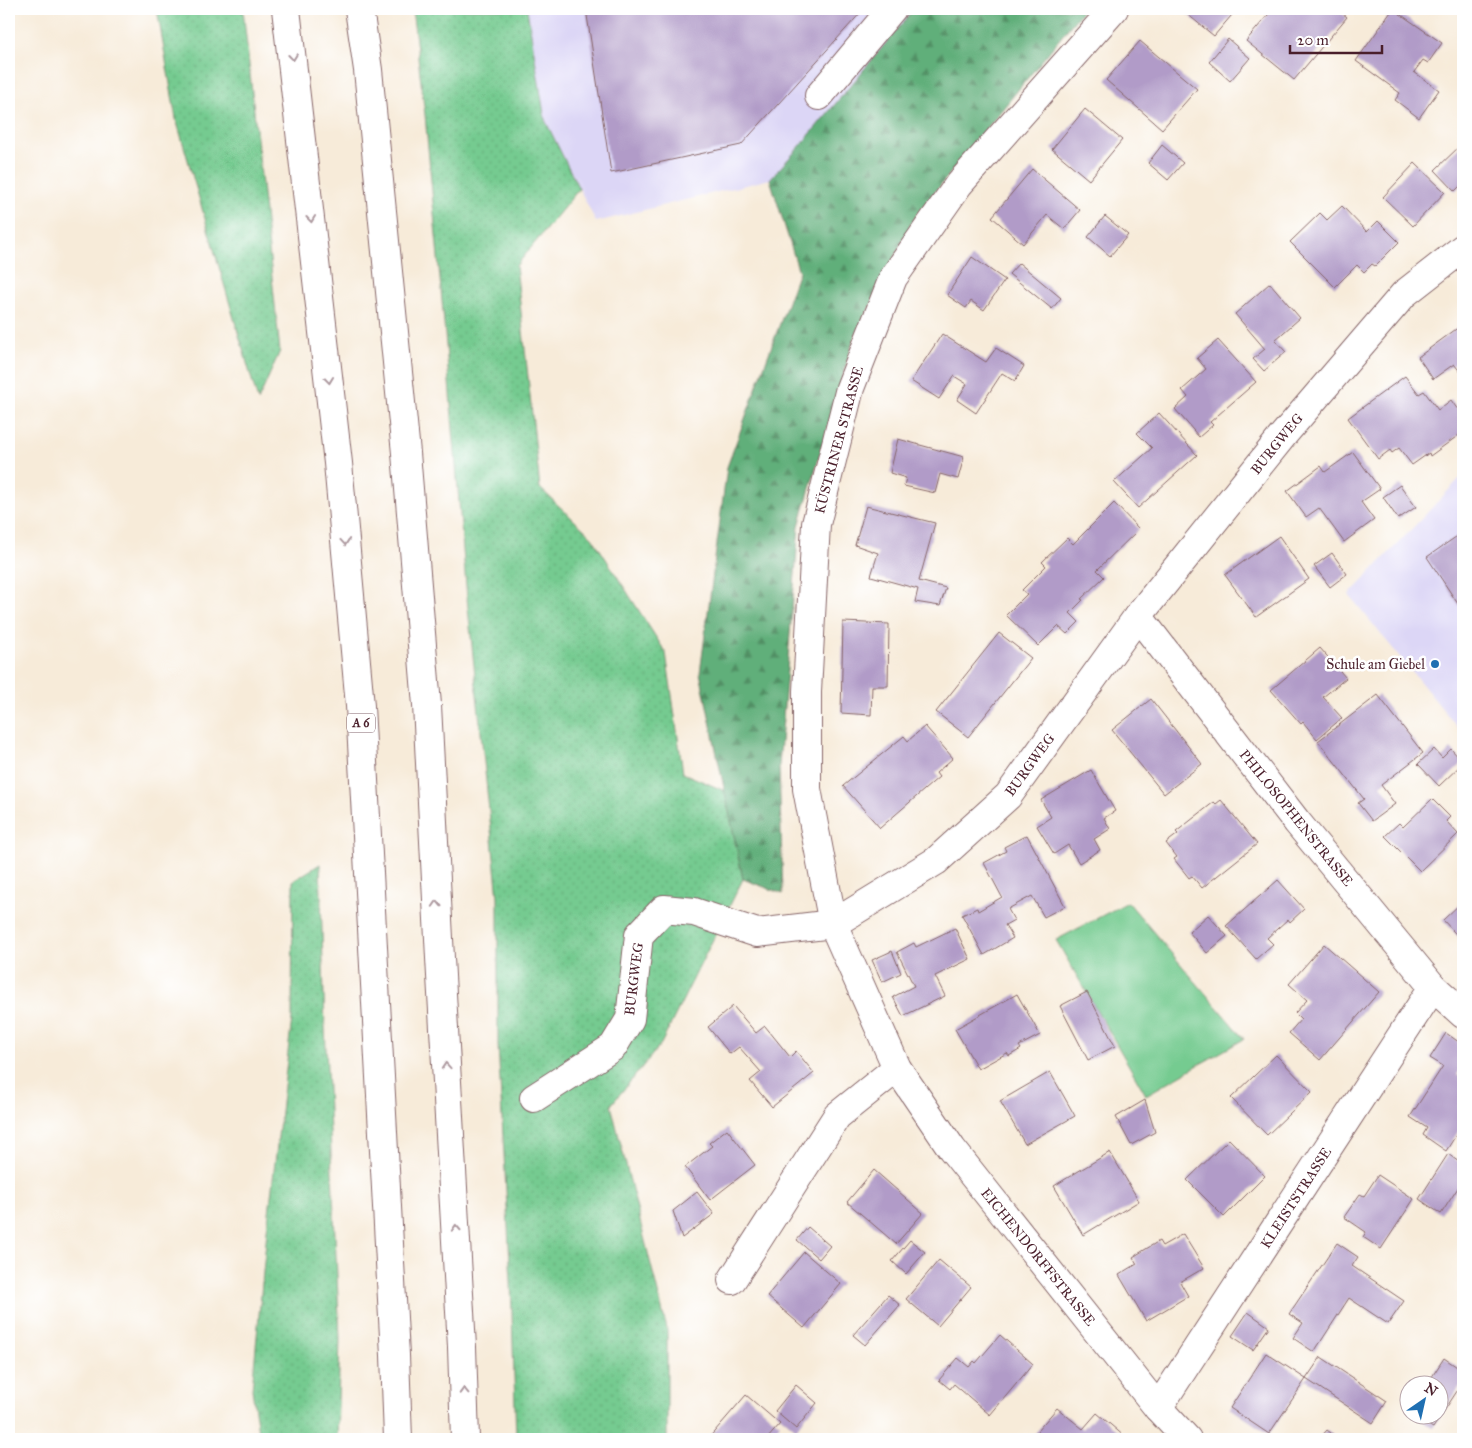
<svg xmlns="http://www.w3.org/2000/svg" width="1472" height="1448" font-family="'IM FELL Great Primer',serif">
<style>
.built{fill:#dcd6f6}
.grass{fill:url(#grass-dots);stroke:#60755e}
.forest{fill:url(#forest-firs);stroke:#556752}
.green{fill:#75cb90;stroke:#60755e}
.building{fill:#b19bc8}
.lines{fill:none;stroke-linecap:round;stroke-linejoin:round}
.minor-casing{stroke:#876668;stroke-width:30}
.highway-casing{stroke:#876668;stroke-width:30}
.minor{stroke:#fff;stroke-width:28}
.highway{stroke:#fff;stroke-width:28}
.oneway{stroke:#ae9aa0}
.poi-dot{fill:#1f6fb2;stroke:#fff;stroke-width:2}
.labels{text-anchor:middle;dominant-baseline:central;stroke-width:5;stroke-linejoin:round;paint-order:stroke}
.shield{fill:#fff;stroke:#80626b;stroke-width:1}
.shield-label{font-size:12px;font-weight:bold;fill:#4a1f2b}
.street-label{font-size:14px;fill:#4a1f2b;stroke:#fff}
.poi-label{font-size:14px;fill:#4a1f2b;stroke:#fff;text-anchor:end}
</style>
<defs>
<pattern id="grass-dots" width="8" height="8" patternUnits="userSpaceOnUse" patternTransform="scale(1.25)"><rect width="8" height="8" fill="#75cb90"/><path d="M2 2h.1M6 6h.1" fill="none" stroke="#67ae7c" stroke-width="1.8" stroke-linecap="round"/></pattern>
<pattern id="forest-firs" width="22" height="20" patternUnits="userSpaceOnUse" patternTransform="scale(1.25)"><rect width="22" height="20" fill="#60af7a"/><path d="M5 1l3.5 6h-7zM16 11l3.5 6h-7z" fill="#518e64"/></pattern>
</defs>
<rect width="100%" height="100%" fill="#fff"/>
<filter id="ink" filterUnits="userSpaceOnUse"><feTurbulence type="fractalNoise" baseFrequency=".02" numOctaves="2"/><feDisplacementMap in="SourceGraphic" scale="10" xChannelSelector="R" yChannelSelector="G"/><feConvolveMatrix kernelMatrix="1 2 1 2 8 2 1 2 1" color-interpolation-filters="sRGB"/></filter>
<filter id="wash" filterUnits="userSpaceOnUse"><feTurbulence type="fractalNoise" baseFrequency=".0096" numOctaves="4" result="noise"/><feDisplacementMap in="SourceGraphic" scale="20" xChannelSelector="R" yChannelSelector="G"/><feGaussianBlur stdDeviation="1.12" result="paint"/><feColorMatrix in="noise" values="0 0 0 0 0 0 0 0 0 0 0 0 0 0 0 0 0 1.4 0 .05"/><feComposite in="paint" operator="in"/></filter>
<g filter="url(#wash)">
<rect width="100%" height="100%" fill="#f7ebd9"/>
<g class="built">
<polygon points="527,9 914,9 802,144 770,179 596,222 545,120"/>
<polygon points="1463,475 1463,734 1349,595"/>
</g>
<g class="grass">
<polygon points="157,9 243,9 280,351 258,401 176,119"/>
<polygon points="412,9 527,9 545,120 579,189 516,266 540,488 592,537 666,653 683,773 725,791 743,879 661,1044 611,1105 667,1329 667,1439 516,1439 511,1282 498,1045 498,897 467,598 445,334 425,115"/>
<polygon points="320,864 325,1027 340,1338 337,1439 259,1439 252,1389 267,1230 292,1018 293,881"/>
</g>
<polygon class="forest" points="914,9 1084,9 914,218 853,341 799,526 779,766 783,894 743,879 700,673 727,467 799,272 770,179 802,144"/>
<polygon class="green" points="1128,902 1244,1039 1146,1095 1056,940"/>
<g id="blocks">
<g class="building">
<polygon points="586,9 864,9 741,145 611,173"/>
<polygon points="1181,9 1237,9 1214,36"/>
<polygon points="1273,9 1337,9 1347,17 1294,80 1246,41"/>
<polygon points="1393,9 1442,43 1428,63 1423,60 1414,72 1439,90 1419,118 1395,100 1400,93 1356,61"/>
<polygon points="1228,39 1250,58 1230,81 1209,62"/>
<polygon points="1140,41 1197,89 1162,129 1106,80"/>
<polygon points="1085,109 1122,140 1089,180 1052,149"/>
<polygon points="1463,143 1463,183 1455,191 1435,170"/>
<polygon points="1162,145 1183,163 1168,180 1148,163"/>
<polygon points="1415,163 1445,192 1413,226 1383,197"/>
<polygon points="1032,169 1080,210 1064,229 1047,215 1023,244 992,217"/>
<polygon points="1342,206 1367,232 1378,221 1399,242 1375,266 1372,264 1364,272 1357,265 1335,287 1290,242 1320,213 1327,220"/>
<polygon points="1105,216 1128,235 1110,256 1088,237"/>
<polygon points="972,257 1005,280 984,310 971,301 966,308 947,295"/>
<polygon points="1019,263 1061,298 1052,309 1009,274"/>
<polygon points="1270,283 1300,318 1275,340 1286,352 1264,371 1253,359 1265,349 1235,314"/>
<polygon points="1463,324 1463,373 1462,374 1454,364 1433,379 1418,357"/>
<polygon points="942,334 986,362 996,348 1024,366 1015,381 1002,373 976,413 957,400 967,384 954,376 939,399 911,381"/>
<polygon points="1218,340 1256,382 1210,422 1213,425 1199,437 1175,409 1188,397 1182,390 1206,369 1197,358"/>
<polygon points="1405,376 1419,394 1424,391 1438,410 1451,400 1463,417 1463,432 1430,456 1429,453 1412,465 1399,448 1392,453 1390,450 1378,459 1348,418"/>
<polygon points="1159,413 1197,455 1138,508 1114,482 1152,448 1137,433"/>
<polygon points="898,439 964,457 958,479 940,474 935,493 904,486 906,478 890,473"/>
<polygon points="1353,452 1380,489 1361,502 1374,520 1344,542 1319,508 1306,517 1287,491 1321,466 1325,472"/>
<polygon points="1400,485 1416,507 1398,519 1383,497"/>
<polygon points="1114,503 1139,529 1097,570 1104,577 1081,599 1083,600 1070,613 1079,622 1067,634 1058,626 1038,646 1006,615 1027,594 1022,590 1046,566 1042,562 1067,538 1073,544"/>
<polygon points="866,506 935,523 919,581 946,588 940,606 915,602 918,589 871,576 878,553 855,545"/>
<polygon points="1463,532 1463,605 1460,607 1427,557"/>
<polygon points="1279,536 1309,579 1256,617 1225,575"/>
<polygon points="1332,553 1347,574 1330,587 1314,566"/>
<polygon points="843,622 889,624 888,686 872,686 871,715 841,713"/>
<polygon points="999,633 1031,658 968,737 936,712"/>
<polygon points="1320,648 1346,678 1323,697 1342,718 1317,739 1303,722 1301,724 1271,690"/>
<polygon points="1378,695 1423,753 1381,785 1395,804 1372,821 1358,803 1364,799 1318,741"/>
<polygon points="1151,699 1202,764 1164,794 1112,730"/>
<polygon points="925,726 953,758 936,773 939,777 880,828 843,786 904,736 908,741"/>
<polygon points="1434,749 1442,758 1451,749 1463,762 1463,763 1439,786 1418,764"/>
<polygon points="1091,770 1115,811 1104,818 1110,829 1094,839 1100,850 1079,863 1068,845 1054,854 1037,826 1051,817 1041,800"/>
<polygon points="1432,799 1450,817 1446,821 1458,834 1420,871 1385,836 1399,823 1403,827"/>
<polygon points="1221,800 1257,844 1202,888 1192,876 1189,878 1174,859 1177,857 1166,843 1178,834 1176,832 1214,802 1216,804"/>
<polygon points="1027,835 1065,906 1044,917 1032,896 1008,909 1014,920 1005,925 1013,938 984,955 962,915 977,908 978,911 1002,897 984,863 1006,851 1004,847"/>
<polygon points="1278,880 1304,909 1290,922 1288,919 1267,938 1273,944 1256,959 1226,926"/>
<polygon points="1463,901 1463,942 1443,920"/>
<polygon points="1208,915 1227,936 1207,953 1189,932"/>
<polygon points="955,928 970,959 935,976 945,996 903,1016 893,997 914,986 897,952 914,943 916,947"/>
<polygon points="1324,944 1379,992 1320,1060 1289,1033 1301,1019 1295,1013 1307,1000 1289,984"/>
<polygon points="892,951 901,973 882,982 872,960"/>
<polygon points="1087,992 1115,1046 1088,1060 1060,1006"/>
<polygon points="1017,994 1040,1035 1019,1046 1021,1049 1009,1056 1007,1053 978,1069 955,1029"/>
<polygon points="733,1006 756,1033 765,1026 790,1057 796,1051 814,1073 772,1107 750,1081 761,1072 739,1047 730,1054 708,1027"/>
<polygon points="1446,1033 1463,1045 1463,1065 1457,1075 1463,1079 1463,1124 1446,1151 1423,1135 1427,1128 1410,1117 1443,1066 1430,1058"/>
<polygon points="1276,1055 1312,1092 1267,1135 1231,1098"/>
<polygon points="1050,1072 1075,1116 1025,1144 1000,1101"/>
<polygon points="1145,1100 1155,1132 1131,1145 1116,1117"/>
<polygon points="727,1129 755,1165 710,1200 685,1167 712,1146 709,1143"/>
<polygon points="1229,1139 1265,1176 1224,1217 1187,1180"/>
<polygon points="1110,1152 1139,1201 1083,1235 1054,1186"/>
<polygon points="1448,1154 1463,1165 1463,1180 1441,1214 1419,1199"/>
<polygon points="874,1170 923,1213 896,1244 847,1202"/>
<polygon points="1378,1175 1414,1199 1381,1249 1363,1237 1366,1232 1344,1217 1360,1194 1364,1196"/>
<polygon points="697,1192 714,1214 682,1238 673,1211"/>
<polygon points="808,1227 830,1246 819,1259 797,1240"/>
<polygon points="1183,1234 1204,1268 1180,1282 1188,1296 1146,1321 1119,1275 1137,1264 1133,1257 1159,1241 1162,1246"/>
<polygon points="910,1240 925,1252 906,1274 892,1261"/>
<polygon points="1337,1243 1358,1257 1352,1266 1404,1301 1388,1324 1349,1298 1314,1352 1293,1338 1303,1323 1289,1314"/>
<polygon points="804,1252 841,1284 804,1328 767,1296"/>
<polygon points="939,1260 971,1287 938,1326 906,1299"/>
<polygon points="888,1295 900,1305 865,1345 853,1335"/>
<polygon points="1248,1312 1269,1327 1253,1350 1232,1336"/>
<polygon points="1000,1335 1033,1364 990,1415 954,1384 950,1389 939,1380 958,1358 969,1367 974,1361 976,1363"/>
<polygon points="1266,1353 1306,1379 1269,1434 1230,1408"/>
<polygon points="1321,1357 1387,1401 1373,1423 1306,1379"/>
<polygon points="1444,1358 1463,1371 1463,1382 1433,1428 1414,1416 1440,1416 1440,1386 1426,1386"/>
<polygon points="796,1385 817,1403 796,1429 775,1411"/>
<polygon points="746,1395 780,1424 767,1439 708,1439"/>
<polygon points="1057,1408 1083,1429 1097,1413 1125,1437 1123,1439 1030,1439"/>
<polygon points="1327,1430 1339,1439 1319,1439"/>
</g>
</g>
</g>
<g filter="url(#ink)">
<use href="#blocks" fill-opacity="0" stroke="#876668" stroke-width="1"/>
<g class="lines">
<g class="minor-casing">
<g id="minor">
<polyline points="1114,9 959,184 893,278 850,388 816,524 807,691 807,789 833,924 897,1068 952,1149 1158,1408 1187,1439"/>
<polyline points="819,96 892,9"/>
<polyline points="1138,616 1297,822 1433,987 1463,1014"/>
<polyline points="534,1098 613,1047 630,1019 639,935 664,909 694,912 757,933 833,924 936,861 1008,796 1138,616 1285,433 1404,294 1463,248"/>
<polyline points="732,1280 837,1116 897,1068"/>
<polyline points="1158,1408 1433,987"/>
</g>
</g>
<g class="highway-casing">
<g id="highway">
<polyline points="286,9 338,463 360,706 395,1355 398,1439"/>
<polyline points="359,9 368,70 406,453 427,705 440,958 462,1347 465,1439"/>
</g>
</g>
<use href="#minor" class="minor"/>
<use href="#highway" class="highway"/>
</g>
<defs><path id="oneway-chevron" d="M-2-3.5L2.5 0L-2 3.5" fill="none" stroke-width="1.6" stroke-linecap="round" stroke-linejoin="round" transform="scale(1.25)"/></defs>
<g class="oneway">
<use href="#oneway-chevron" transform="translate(293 57) rotate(83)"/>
<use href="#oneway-chevron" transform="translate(311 219) rotate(84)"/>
<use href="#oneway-chevron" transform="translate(329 380) rotate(84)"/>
<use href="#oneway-chevron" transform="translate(345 542) rotate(85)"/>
<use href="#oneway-chevron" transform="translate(437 904) rotate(-93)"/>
<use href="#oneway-chevron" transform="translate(446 1066) rotate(-94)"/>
<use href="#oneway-chevron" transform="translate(456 1228) rotate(-93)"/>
<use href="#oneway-chevron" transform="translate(464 1391) rotate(-92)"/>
</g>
</g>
<circle class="poi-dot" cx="1435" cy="664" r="5"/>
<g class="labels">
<rect class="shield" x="347" y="713.5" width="28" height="19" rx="4"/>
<g class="shield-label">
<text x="361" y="723">A 6</text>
</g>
<g class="street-label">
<text transform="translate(839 440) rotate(-75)">KÜSTRINER STRASSE</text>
<text transform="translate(1277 444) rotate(-51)">BURGWEG</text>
<text transform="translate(1030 765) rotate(-54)">BURGWEG</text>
<text transform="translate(1296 818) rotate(51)">PHILOSOPHENSTRASSE</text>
<text transform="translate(634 979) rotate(-83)">BURGWEG</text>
<text transform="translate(1296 1198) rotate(-57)">KLEISTSTRASSE</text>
<text transform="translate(1038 1257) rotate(51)">EICHENDORFFSTRASSE</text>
</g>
<g class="poi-label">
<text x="1425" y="664">Schule am Giebel</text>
</g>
</g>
<rect width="1472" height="1448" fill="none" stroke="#fff" stroke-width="30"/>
<g transform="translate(1424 1400) rotate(34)"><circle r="24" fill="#ffffff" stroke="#b7a5aa"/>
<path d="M0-4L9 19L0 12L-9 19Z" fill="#1f6fb2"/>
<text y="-8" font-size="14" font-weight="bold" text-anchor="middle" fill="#4a1f2b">N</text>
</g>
<path d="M1290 45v8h92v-8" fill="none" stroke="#4a1f2b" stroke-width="2.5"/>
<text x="1297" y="45" font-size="15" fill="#4a1f2b" stroke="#ffffff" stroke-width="4" paint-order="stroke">20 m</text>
</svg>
